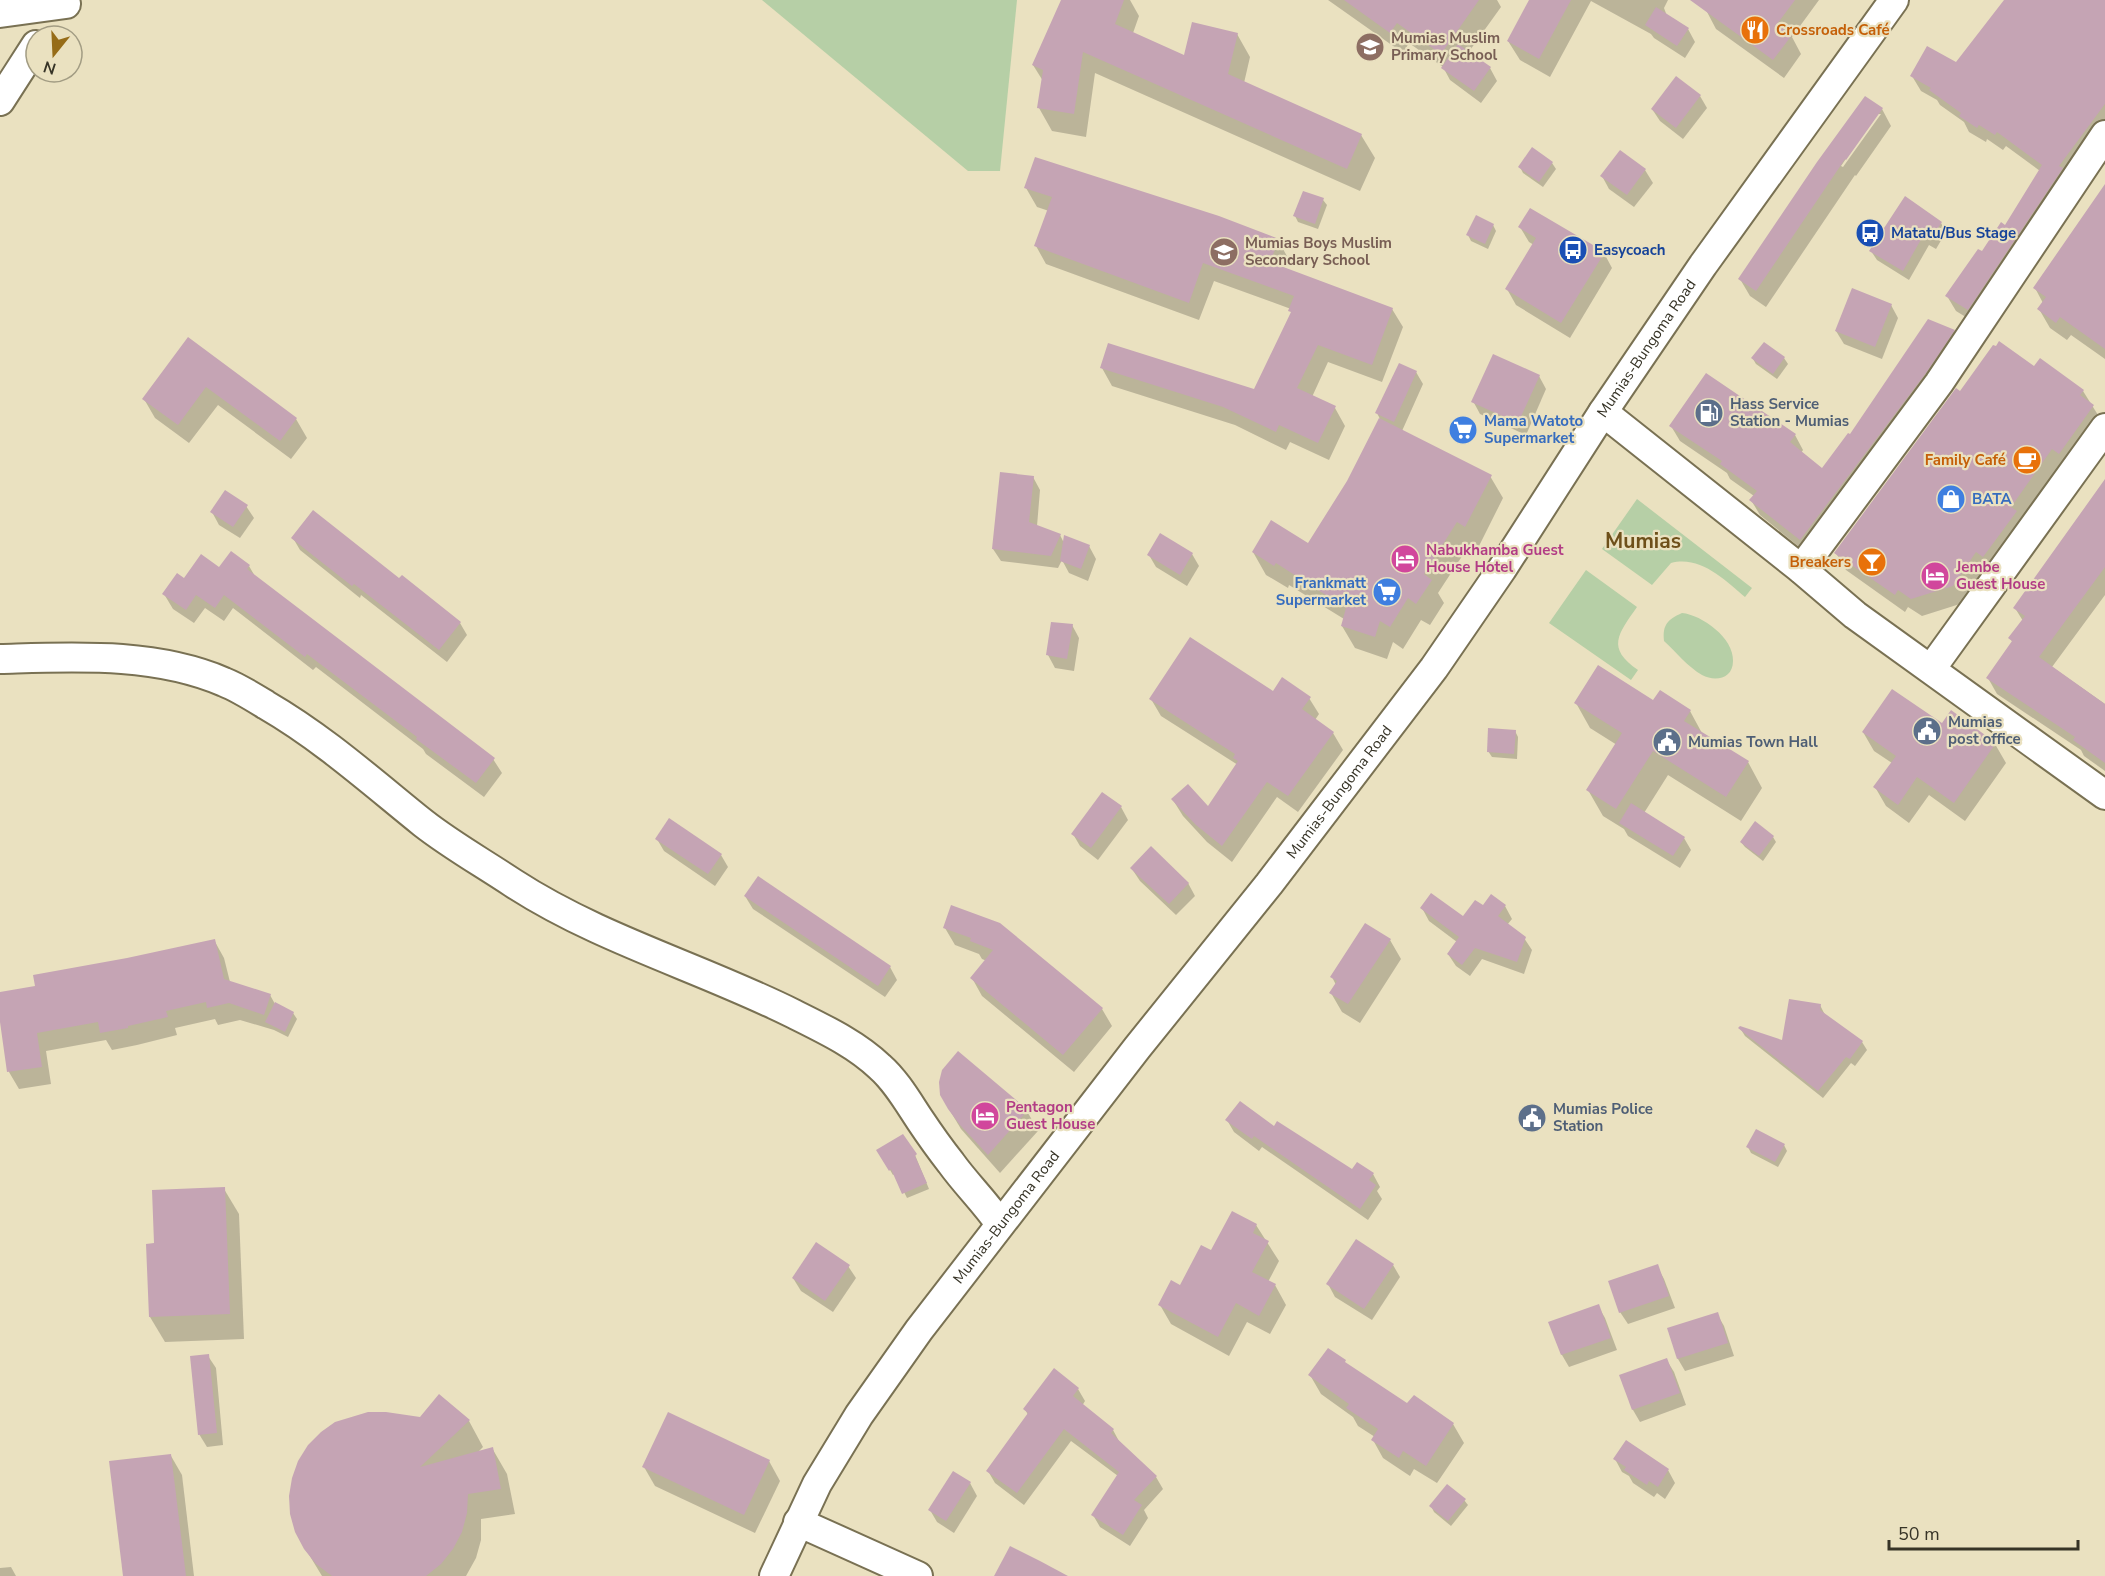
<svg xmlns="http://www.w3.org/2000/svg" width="2105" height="1576" font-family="'Nunito Sans',sans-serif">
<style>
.green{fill:#b6cfa6}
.shadow{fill:#0003;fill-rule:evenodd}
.building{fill:#c5a4b4}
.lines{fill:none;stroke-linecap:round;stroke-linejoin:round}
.minor-casing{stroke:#797153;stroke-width:32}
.minor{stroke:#fff;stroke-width:28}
.labels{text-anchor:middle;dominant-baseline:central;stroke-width:4.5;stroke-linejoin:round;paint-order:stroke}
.food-label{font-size:15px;font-weight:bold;fill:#c56008;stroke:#eae1c0;text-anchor:end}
.education-label{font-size:15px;font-weight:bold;fill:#785e54;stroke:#eae1c0;text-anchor:start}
.transit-label{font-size:15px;font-weight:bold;fill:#164399;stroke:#eae1c0;text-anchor:start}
.street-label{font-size:15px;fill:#373427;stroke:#eae1c0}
.service-label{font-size:15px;font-weight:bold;fill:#4e5e75;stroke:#eae1c0;text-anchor:start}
.shop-label{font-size:15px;font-weight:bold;fill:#366cbe;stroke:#eae1c0;text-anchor:start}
.hotel-label{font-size:15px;font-weight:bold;fill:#b23c85;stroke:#eae1c0;text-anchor:start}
.district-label{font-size:21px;font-weight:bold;fill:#6e501a;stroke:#eae1c0}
</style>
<rect width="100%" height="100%" fill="#eae1c0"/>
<g class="green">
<polygon points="762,0 1017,0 1000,171 968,171"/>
<path d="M1637 499 1752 588 1745 597C1725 580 1700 555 1671 563L1652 585 1602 549Z"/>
<path d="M1586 570 1637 607C1618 634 1606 648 1638 670L1631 680 1549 623Z"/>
<path d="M1682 613C1702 615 1734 638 1733 661 1733 679 1715 682 1702 675 1688 667 1676 652 1664 641 1662 625 1668 619 1682 613Z"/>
</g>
<g class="shadow">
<polygon points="1069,0 1130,0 1139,16 1133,33 1185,57 1237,34 1250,57 1244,83 1361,135 1375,158 1360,191 1095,73 1086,137 1052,131 1039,108 1043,81 1033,65"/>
<polygon points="1328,0 1497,0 1501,7 1468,53 1490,68 1497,81 1481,103 1450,80 1443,67 1409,43 1403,53"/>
<polygon points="1531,0 1668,0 1664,8 1667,16 1688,29 1695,42 1685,58 1654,38 1651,34 1591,1 1550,77 1520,60 1508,41"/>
<polygon points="1713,0 1819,0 1792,37 1801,54 1784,78 1716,29 1706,10"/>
<polygon points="2006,0 2105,0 2105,130 1977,324 1956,311 1947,296 2005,227 2040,171 2006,146 2003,150 1987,139 1986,142 1969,132 1964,122 1940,105 1937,100 1921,91 1912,76 1956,64"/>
<polygon points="1700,96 1707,108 1683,139 1660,121 1652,109"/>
<path d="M1865 98 1882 109 1891 126 1856 176 1855 175 1766 307 1750 296 1740 279 1818 163ZM1877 114H1881L1843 167 1841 166Z"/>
<polygon points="1533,149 1552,163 1556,169 1543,187 1523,173 1520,167"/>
<polygon points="1620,152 1645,170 1653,183 1634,207 1609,189 1602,176"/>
<polygon points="2105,187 2105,359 2071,335 2067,340 2050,328 2039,309 2043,303 2035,288"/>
<polygon points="1026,188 1278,240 1288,258 1284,269 1392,309 1403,327 1382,382 1328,362 1312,397 1335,408 1345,426 1329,460 1290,442 1286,450 1235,425 1112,386 1102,368 1255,390 1292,315 1291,309 1214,281 1199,320 1046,264 1036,246 1049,211 1037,207"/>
<polygon points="1323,200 1327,205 1318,229 1298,222 1295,216"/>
<polygon points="1941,223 1946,232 1936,249 1929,245 1909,280 1877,260 1871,251"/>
<polygon points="1493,225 1496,231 1488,249 1471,241 1468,235"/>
<polygon points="1520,227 1604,253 1612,268 1570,338 1516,305 1507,289 1534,245 1529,242"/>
<polygon points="1891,305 1898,318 1882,359 1844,344 1836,331"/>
<polygon points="1954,331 1962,346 1809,555 1760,515 1751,500 1754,496 1730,479 1727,473 1680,441 1671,426 1795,435 1803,450 1801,453 1822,470 1851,436"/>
<polygon points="189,339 296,419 307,438 291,459 218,405 189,443 155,418 144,399"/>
<polygon points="1764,344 1784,358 1788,364 1777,379 1756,364 1753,359"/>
<polygon points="2035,368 2083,391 2103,423 1963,603 1922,616 1908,607 1905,612 1846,570 1836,553 1961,393"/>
<polygon points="1416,372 1423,384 1402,431 1490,476 1503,498 1478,548 1470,544 1438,593 1444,603 1430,625 1421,620 1403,649 1393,642 1387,659 1355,648 1342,626 1344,619 1289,585 1288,588 1266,575 1253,552 1309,545 1349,482 1380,419 1377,413"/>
<polygon points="1539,376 1546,389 1526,435 1480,414 1473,401"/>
<polygon points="1033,477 1040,490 1037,526 1060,535 1064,543 1089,546 1096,559 1088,581 1069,573 1062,560 1058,568 1001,561 993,549"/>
<polygon points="2105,482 2105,595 2052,667 2105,704 2105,771 2084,756 2081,750 1997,694 1988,678 2013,643 2010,638 2023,621 2015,608"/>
<polygon points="246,506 254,518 240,538 219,525 212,512"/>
<polygon points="293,538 399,581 460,623 467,635 447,662 361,595 360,598 300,550"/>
<polygon points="1192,554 1199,566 1187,586 1156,567 1149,555"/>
<polygon points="249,566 256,578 493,759 502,773 484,797 426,754 423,749 316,667 313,670 233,608 224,621 205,608 194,623 173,609 164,594 184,580"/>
<polygon points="1072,625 1079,638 1074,671 1055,668 1048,655"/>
<polygon points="1273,693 1309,698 1319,714 1315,720 1333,733 1343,750 1298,812 1277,797 1232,862 1207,842 1183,816 1173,800 1208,808 1238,765 1161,716 1151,699"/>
<polygon points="1654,702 1690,711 1703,735 1748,762 1762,788 1741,821 1668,775 1644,813 1684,838 1691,850 1680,868 1628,836 1624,829 1603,816 1588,790 1617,745 1590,728 1576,703"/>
<polygon points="1942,725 1995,744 2006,763 1965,821 1929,795 1909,823 1886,806 1875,787 1892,763 1874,751 1863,732"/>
<polygon points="1515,731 1518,737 1517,759 1492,757 1488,751"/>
<polygon points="1121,807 1128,820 1098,860 1080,846 1073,834"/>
<polygon points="1773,837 1776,842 1763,861 1745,847 1741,842"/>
<polygon points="657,839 721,855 728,867 715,886 664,851"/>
<polygon points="1132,869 1188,883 1195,896 1176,915 1140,881"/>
<polygon points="745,896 890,967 897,980 885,997 753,909"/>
<polygon points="1505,906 1512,919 1507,925 1524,938 1532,950 1524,974 1482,959 1470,976 1456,966 1448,954 1457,942 1429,921 1422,908 1463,918 1483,907"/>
<polygon points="952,907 1102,1009 1112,1026 1074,1072 982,996 972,978 987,961 982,959 979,954 955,945 945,928"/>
<polygon points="214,940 224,958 230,982 270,995 275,1004 293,1013 297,1019 288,1037 274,1030 240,1020 218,1025 215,1019 175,1028 177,1035 137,1045 112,1050 106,1040 46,1051 51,1084 19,1089 9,1072 0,1011 0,993 36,987 127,960"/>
<polygon points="1390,940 1401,959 1360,1023 1342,1012 1331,993 1336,985 1332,977"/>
<polygon points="1820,1005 1825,1015 1862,1042 1867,1050 1855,1066 1851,1063 1823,1098 1745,1036 1740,1028 1783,1042"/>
<polygon points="958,1053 1027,1111 1038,1131 1000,1173 961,1129 949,1109"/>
<polygon points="1227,1120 1274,1128 1353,1171 1373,1174 1380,1187 1377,1191 1382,1199 1368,1220 1262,1147 1259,1151 1234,1132"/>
<polygon points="1784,1145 1787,1151 1778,1167 1751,1153 1748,1147"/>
<polygon points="878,1150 915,1155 929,1189 907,1198 895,1174 893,1175"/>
<polygon points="224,1189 239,1214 244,1339 165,1342 150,1317 156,1245"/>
<polygon points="1256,1225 1279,1261 1268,1282 1275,1285 1286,1305 1270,1334 1247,1322 1229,1356 1171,1324 1160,1305 1181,1287 1211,1252"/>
<polygon points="1393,1265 1400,1277 1372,1320 1335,1297 1328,1284"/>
<polygon points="848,1266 856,1278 833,1312 801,1291 793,1278"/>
<polygon points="1657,1266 1664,1279 1675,1308 1628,1324 1620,1312"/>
<polygon points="1598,1306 1605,1318 1617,1350 1569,1367 1562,1355 1550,1323"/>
<polygon points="1717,1314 1724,1326 1734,1356 1685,1371 1678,1359 1668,1329"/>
<polygon points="208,1356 216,1368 223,1445 207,1447 199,1434"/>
<polygon points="1666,1359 1674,1372 1686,1405 1640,1422 1633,1410 1620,1376"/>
<polygon points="1347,1365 1408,1405 1414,1397 1453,1424 1464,1443 1437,1483 1414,1469 1410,1476 1383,1458 1373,1440 1375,1437 1358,1426 1353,1417 1321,1394 1310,1375"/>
<polygon points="1078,1389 1085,1401 1082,1406 1113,1430 1120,1443 1156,1477 1163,1489 1144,1510 1148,1518 1130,1546 1100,1527 1093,1515 1118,1476 1071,1441 1024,1505 995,1483 988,1471 1028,1415 1025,1409"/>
<polygon points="420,1419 469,1421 483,1447 477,1453 492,1448 507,1474 515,1514 481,1519 481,1540 476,1558 466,1576 322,1576 305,1548"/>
<polygon points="171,1456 182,1475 194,1576 124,1576"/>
<polygon points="1615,1459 1668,1470 1675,1483 1665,1499 1657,1493 1654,1497 1633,1483 1629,1476 1622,1472"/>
<polygon points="769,1461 780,1481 755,1533 655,1486 644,1467"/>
<polygon points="970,1483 977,1496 954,1533 937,1522 930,1510"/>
<polygon points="1464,1500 1468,1505 1451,1526 1434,1512 1431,1506"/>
<polygon points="11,1567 16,1576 0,1576 0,1568"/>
</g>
<g class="building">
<polygon points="1061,0 1124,0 1115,24 1184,55 1192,22 1238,33 1228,74 1362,134 1347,169 1083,52 1074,114 1037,108 1043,70 1032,65"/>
<polygon points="1344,0 1479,0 1441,54 1397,23 1390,33"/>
<polygon points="1529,0 1571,0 1539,59 1507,41"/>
<polygon points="1690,0 1795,0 1777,24 1792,35 1773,60"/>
<polygon points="2004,0 2105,0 2105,104 2059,166 2063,168 1968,310 1945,296 1978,249 1982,251 2001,222 2005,225 2042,165 1997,132 1995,135 1979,125 1977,128 1959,116 1961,113 1929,90 1931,88 1910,76 1927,46 1956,62"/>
<polygon points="1656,7 1689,28 1677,46 1645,25"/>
<polygon points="1458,44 1491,67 1474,91 1441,68"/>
<polygon points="1676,76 1701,95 1676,128 1651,109"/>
<polygon points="1865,96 1883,108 1846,160 1845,159 1756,291 1738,279 1817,162"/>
<polygon points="1532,147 1553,162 1539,182 1518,167"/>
<polygon points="1620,150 1646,169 1627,195 1600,176"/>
<polygon points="1035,157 1219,216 1279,239 1270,262 1393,308 1372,365 1318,345 1297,388 1336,406 1318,443 1279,425 1276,432 1223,407 1100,368 1108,343 1254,389 1291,312 1288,311 1294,296 1203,263 1189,303 1034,246 1052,197 1024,188"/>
<polygon points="2105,184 2105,349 2060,317 2056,323 2037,309 2046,297 2033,288"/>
<polygon points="1303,191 1324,198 1315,224 1293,216"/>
<polygon points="1905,196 1942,222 1930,240 1923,236 1903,271 1869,251"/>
<polygon points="1530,208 1605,252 1561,323 1505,289 1536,238 1518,227"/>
<polygon points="1476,215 1494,224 1485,244 1466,235"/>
<polygon points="1852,288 1892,304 1875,347 1835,331"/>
<polygon points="1928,319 1955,330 1926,373 1800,540 1749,500 1757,491 1720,464 1722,461 1669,426 1706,373 1796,434 1790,442 1822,468 1848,433 1850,434"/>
<polygon points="188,337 297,418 280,441 206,387 178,425 142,399"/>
<polygon points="1999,341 2034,366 2040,358 2084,390 2080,395 2094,405 2059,454 2052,449 2011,507 2017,511 1983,557 1976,552 1953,586 1911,599 1898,590 1895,595 1834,553 1956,388 1960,391 1993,345 1996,346"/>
<polygon points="1764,342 1785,357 1773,374 1751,358"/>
<polygon points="1493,354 1540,375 1518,423 1471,402"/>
<polygon points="1399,363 1417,371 1394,422 1375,413"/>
<polygon points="1379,418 1492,475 1465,527 1457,522 1424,574 1432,580 1416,604 1408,598 1390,627 1380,621 1375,637 1341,626 1346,608 1276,563 1274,566 1252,552 1271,520 1308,543 1347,481"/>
<polygon points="1000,472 1034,476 1029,522 1061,534 1051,556 992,549"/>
<polygon points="2105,479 2105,567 2039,657 2105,704 2105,763 2073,740 2075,737 1986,678 2012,641 2008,638 2025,616 2013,608"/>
<polygon points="225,490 248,505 233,527 210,512"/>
<polygon points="313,510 399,578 402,575 461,622 439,650 354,584 352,586 291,538"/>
<polygon points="1160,533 1193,553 1180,575 1147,555"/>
<polygon points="1064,535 1090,545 1081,569 1060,561"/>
<polygon points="231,551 250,565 247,569 495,758 476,783 416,739 417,737 307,654 305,657 224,595 215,608 196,595 186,610 162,594 177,573 184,578 201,554 219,567"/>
<polygon points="1051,622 1073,624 1067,659 1046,655"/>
<polygon points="1190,637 1273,691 1282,677 1311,697 1302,709 1334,732 1288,796 1267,782 1222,846 1196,825 1171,799 1188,784 1208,806 1238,761 1233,758 1235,754 1149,699"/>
<polygon points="1598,665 1653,700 1660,690 1691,710 1684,721 1749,761 1726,797 1653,751 1616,809 1586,790 1622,733 1574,703"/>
<polygon points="1892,689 1942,723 1951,710 1996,743 1954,803 1917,777 1898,805 1873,787 1896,756 1862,732"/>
<polygon points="1488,728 1516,730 1514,754 1487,752"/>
<polygon points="1102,792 1122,806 1091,848 1071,834"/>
<polygon points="1631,803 1685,837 1673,856 1619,823"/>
<polygon points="669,818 722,854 708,874 655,839"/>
<polygon points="1755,821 1774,836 1759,856 1740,842"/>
<polygon points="1151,846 1189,883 1169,904 1130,868"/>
<polygon points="758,876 891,966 878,986 744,896"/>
<polygon points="1431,893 1463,916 1475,900 1483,905 1491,894 1506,905 1498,916 1526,937 1517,962 1475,948 1462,965 1447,954 1459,937 1420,908"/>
<polygon points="951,905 1000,923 1103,1008 1063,1055 970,978 993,950 970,941 971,938 943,928"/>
<polygon points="1365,923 1391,939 1348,1004 1329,993 1337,981 1330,977"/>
<polygon points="215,939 224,979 271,994 264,1015 229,1003 207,1008 206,1002 166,1011 168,1017 128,1026 128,1028 100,1033 98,1022 37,1033 42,1067 7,1072 0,1022 0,992 35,986 33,975 127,958"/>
<polygon points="1789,999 1821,1004 1820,1010 1863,1041 1850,1059 1846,1057 1818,1091 1738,1028 1740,1026 1782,1040"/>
<polygon points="275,1002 294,1012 285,1032 265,1022"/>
<polygon points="958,1051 1028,1110 988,1155 960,1125 948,1109 940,1095 939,1082 942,1070"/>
<polygon points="1240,1101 1274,1126 1277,1121 1352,1169 1357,1162 1374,1173 1369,1180 1376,1185 1360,1209 1254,1136 1252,1139 1225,1120"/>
<polygon points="1756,1129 1785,1144 1775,1162 1746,1147"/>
<polygon points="903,1134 917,1154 915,1156 927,1183 902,1194 891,1169 889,1171 876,1150"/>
<polygon points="225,1187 230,1314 149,1317 146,1244 154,1243 152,1190"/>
<polygon points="1232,1211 1257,1224 1253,1233 1269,1241 1252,1272 1276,1284 1259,1316 1236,1303 1218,1337 1158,1305 1171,1280 1180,1285 1201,1245 1211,1250"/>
<polygon points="1356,1239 1394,1264 1364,1309 1326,1284"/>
<polygon points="816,1242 850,1265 825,1301 792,1278"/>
<polygon points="1658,1264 1669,1296 1619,1313 1608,1281"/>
<polygon points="1599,1304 1611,1338 1561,1355 1548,1322"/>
<polygon points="1718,1312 1728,1343 1677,1359 1667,1328"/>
<polygon points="1328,1348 1346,1360 1345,1362 1407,1403 1414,1395 1454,1423 1426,1466 1403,1451 1399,1458 1371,1440 1378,1429 1346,1408 1349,1404 1308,1375"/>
<polygon points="209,1354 217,1433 198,1435 190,1356"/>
<polygon points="1667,1358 1680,1393 1632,1410 1619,1375"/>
<polygon points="1054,1368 1079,1388 1073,1396 1114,1429 1111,1433 1157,1476 1134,1500 1142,1505 1123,1535 1091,1515 1119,1472 1064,1429 1017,1493 986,1471 1028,1413 1023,1409"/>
<polygon points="439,1394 470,1420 420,1467 493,1447 501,1489 468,1494 467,1513 462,1532 453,1549 441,1564 426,1576 332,1576 316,1564 304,1549 295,1532 290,1514 289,1496 292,1478 298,1461 308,1445 321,1432 335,1422 368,1412 386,1412 420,1417"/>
<polygon points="668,1412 770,1460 744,1515 642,1467"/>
<polygon points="1626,1440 1669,1469 1658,1487 1649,1481 1647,1485 1624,1470 1626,1467 1613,1459"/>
<polygon points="171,1454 186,1576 123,1576 109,1461"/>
<polygon points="953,1471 971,1482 946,1521 928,1510"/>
<polygon points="1447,1484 1466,1499 1448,1521 1429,1506"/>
<polygon points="1010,1546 1040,1561 1068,1576 994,1576"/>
</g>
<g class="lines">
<g class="minor-casing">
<g id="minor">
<polyline points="0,13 66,4"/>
<polyline points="0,101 36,45"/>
<polyline points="1603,412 1801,569 1855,615 2105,795"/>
<polyline points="1801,569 1939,383 2105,135"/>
<path d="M0 659C74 657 154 652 224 682 239 688 253 697 266 705 323 738 372 782 423 823 451 845 483 863 513 883 599 939 702 968 794 1014 824 1029 856 1044 880 1067 896 1081 908 1102 920 1120 930 1135 940 1149 951 1163 966 1184 985 1202 1000 1224"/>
<polyline points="1931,669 2105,428"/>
<polyline points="798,1522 918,1576"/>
<path id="s1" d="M774 1576 817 1484 859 1415 919 1330 1137 1048 1269 884 1434 668 1502 569 1603 412 1703 265 1894 0"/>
</g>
</g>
<use href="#minor" class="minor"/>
</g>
<defs>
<g id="restaurant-disc" transform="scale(1.5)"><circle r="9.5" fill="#e8710a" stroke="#eae1c0"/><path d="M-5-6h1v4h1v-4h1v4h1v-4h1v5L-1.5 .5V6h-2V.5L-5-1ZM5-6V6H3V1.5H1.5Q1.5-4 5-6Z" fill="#fff"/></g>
<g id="school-disc" transform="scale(1.5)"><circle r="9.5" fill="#8d6e63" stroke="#eae1c0"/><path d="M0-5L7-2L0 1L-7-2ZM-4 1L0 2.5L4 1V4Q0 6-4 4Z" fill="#fff"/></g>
<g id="bus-disc" transform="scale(1.5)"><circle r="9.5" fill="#1a4fb4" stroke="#eae1c0"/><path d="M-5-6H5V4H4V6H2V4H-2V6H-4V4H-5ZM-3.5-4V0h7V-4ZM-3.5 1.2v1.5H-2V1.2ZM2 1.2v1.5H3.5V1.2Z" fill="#fff"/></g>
<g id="fuel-disc" transform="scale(1.5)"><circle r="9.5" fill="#5c6f8a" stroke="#eae1c0"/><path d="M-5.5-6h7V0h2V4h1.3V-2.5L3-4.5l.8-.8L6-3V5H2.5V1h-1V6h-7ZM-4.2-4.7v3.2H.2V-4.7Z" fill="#fff"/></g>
<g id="supermarket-disc" transform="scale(1.5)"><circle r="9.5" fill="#3f7fe0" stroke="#eae1c0"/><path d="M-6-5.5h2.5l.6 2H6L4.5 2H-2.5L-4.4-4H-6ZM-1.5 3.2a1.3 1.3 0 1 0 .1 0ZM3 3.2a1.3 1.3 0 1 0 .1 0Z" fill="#fff"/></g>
<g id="cafe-disc" transform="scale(1.5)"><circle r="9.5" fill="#e8710a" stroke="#eae1c0"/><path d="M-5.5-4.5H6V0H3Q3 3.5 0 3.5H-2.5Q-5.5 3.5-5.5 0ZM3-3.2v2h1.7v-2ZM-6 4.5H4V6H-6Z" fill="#fff"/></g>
<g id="shop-disc" transform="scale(1.5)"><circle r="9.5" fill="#3f7fe0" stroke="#eae1c0"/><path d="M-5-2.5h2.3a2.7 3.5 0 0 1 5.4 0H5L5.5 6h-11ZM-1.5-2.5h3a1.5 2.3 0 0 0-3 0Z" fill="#fff"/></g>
<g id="hotel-disc" transform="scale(1.5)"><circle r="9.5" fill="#d1479c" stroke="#eae1c0"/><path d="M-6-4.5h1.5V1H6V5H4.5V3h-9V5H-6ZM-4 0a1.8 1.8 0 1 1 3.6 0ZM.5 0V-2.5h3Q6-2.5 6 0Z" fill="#fff"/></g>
<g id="bar-disc" transform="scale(1.5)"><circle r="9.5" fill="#e8710a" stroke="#eae1c0"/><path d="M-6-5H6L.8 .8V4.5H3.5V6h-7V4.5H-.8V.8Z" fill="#fff"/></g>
<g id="civic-disc" transform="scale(1.5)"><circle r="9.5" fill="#5c6f8a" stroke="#eae1c0"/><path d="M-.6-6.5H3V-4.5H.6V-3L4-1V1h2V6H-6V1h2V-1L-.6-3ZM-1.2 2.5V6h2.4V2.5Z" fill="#fff"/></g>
</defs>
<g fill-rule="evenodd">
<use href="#restaurant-disc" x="1755" y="30"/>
<use href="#school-disc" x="1370" y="47"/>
<use href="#bus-disc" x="1870" y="233"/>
<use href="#bus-disc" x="1573" y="250"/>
<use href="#school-disc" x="1224" y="252"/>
<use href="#fuel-disc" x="1709" y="413"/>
<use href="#supermarket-disc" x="1463" y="430"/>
<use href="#cafe-disc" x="2027" y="460"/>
<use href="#shop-disc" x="1951" y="499"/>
<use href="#hotel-disc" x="1405" y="559"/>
<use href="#bar-disc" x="1872" y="562"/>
<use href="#hotel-disc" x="1935" y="576"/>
<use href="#supermarket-disc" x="1387" y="592"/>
<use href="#civic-disc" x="1927" y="731"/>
<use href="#civic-disc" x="1667" y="742"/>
<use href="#hotel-disc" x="985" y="1116"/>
<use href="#civic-disc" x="1532" y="1118"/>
</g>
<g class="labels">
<g class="food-label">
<text x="1776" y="30" text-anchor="start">Crossroads Café</text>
<text x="2006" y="460">Family Café</text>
<text x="1851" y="562">Breakers</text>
</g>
<g class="education-label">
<text x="1391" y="38">Mumias Muslim<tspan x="1391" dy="17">Primary School</tspan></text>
<text x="1245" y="243">Mumias Boys Muslim<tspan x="1245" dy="17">Secondary School</tspan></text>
</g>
<g class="transit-label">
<text x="1891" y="233">Matatu/Bus Stage</text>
<text x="1594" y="250">Easycoach</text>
</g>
<g class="street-label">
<text stroke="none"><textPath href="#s1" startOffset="1509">Mumias-Bungoma Road</textPath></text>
<text stroke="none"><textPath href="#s1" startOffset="969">Mumias-Bungoma Road</textPath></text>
<text stroke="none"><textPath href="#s1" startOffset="429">Mumias-Bungoma Road</textPath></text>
</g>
<g class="service-label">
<text x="1730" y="404">Hass Service<tspan x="1730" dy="17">Station - Mumias</tspan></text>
<text x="1948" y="722">Mumias<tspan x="1948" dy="17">post office</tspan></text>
<text x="1688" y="742">Mumias Town Hall</text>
<text x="1553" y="1109">Mumias Police<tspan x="1553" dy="17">Station</tspan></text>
</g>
<g class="shop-label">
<text x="1484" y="421">Mama Watoto<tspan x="1484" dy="17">Supermarket</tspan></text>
<text x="1972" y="499">BATA</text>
<text x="1366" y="583" text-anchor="end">Frankmatt<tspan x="1366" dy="17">Supermarket</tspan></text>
</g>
<g class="hotel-label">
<text x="1426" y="550">Nabukhamba Guest<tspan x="1426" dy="17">House Hotel</tspan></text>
<text x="1956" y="567">Jembe<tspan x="1956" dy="17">Guest House</tspan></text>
<text x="1006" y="1107">Pentagon<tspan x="1006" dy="17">Guest House</tspan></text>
</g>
<g class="district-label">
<text x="1643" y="541">Mumias</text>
</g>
</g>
<g transform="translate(54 54) rotate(198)"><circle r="28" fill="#eae1c0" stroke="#a29c83" stroke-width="1.5"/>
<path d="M0-4.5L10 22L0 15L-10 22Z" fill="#966c18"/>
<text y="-9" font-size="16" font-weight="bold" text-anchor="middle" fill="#373427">N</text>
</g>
<path d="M1889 1540v9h189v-9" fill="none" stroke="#373427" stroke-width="3"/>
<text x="1898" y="1540" font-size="18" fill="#373427" stroke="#eae1c0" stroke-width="4.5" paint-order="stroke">50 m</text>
</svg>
